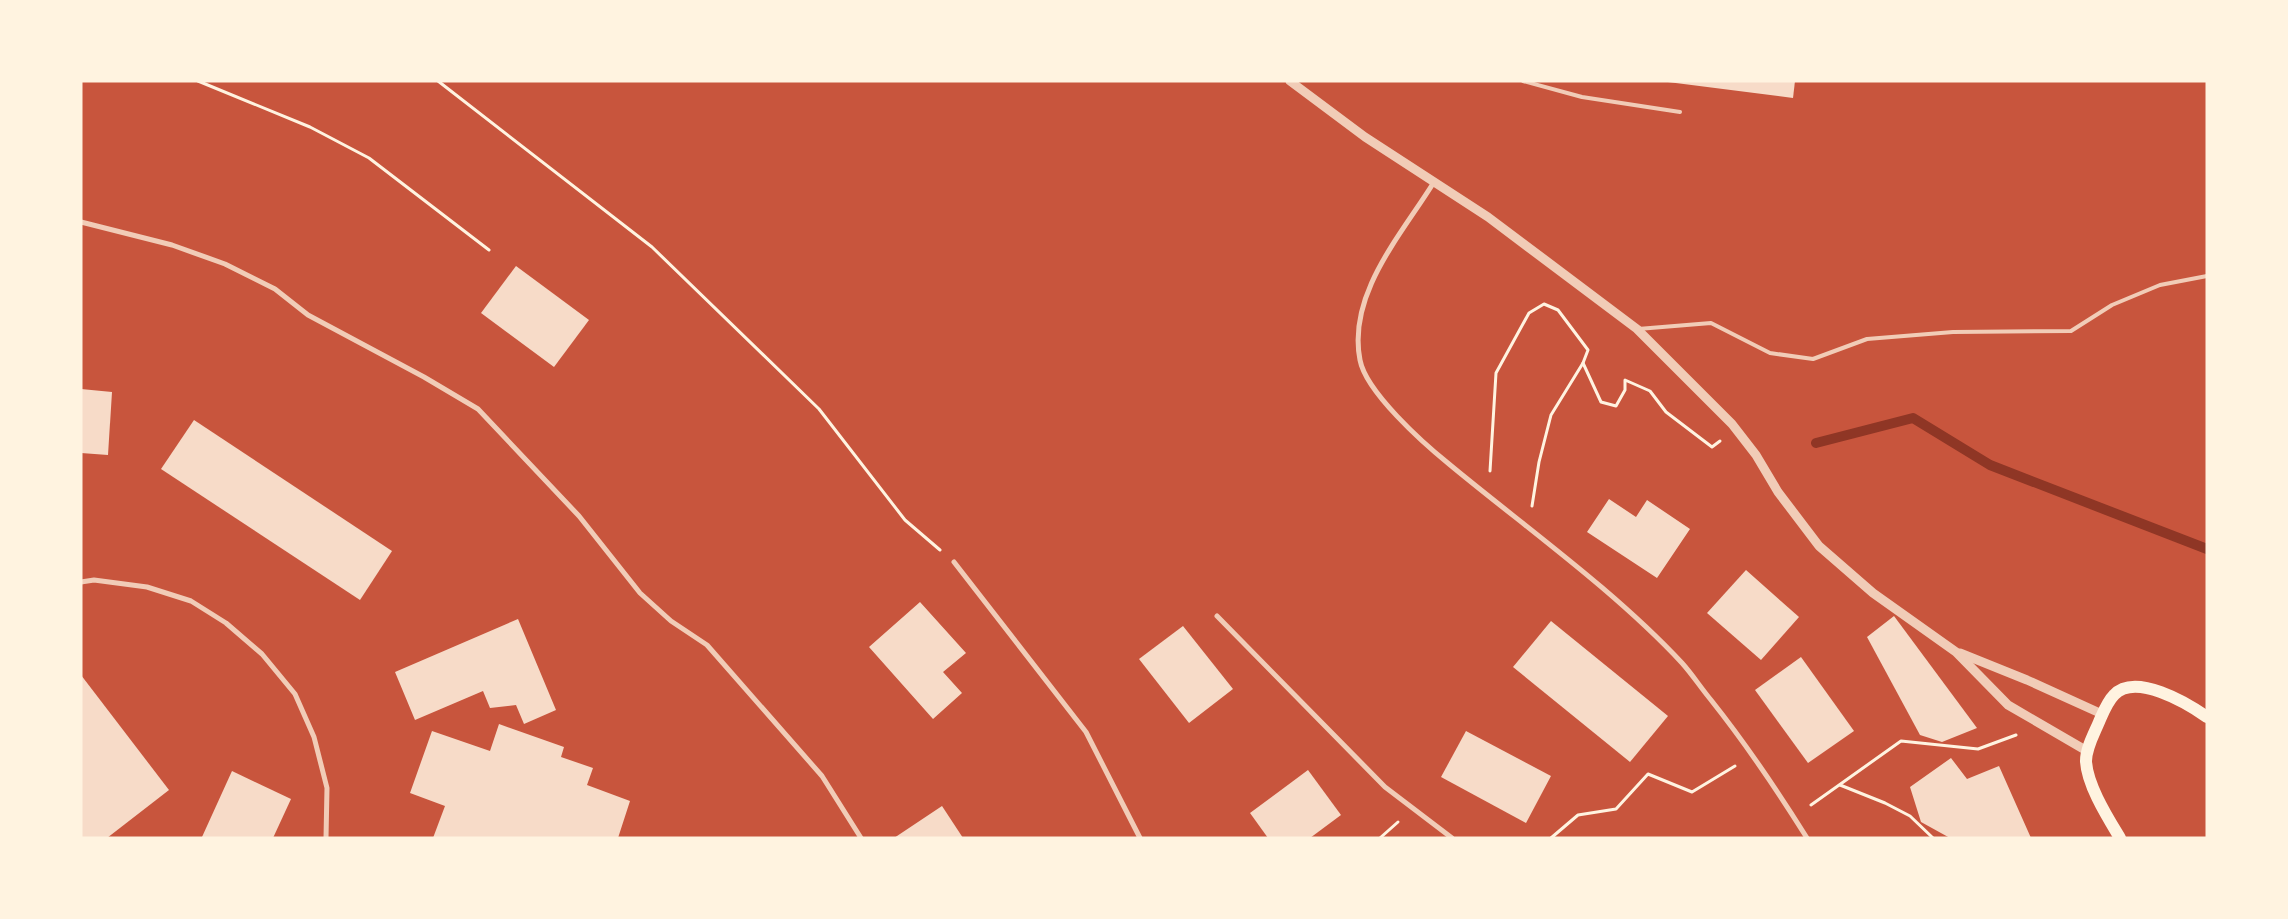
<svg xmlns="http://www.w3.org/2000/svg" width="2288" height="919" font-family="Lato,sans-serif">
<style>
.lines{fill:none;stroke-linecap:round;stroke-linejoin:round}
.stream{stroke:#8f3625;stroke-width:10}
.building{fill:#f7dbc8}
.path{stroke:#fff3e0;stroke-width:3}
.service{stroke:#f1ccb7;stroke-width:4}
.minor{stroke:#f1ccb7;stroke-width:5}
.tertiary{stroke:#f1ccb7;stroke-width:9}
.primary{stroke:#fff3e0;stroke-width:12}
</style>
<rect width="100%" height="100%" fill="#c8553d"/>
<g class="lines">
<polyline class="stream" points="1816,443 1913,418 1990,465 2207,549"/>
</g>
<g class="building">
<polygon points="1660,81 1795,81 1793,98"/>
<polygon points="516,266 589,320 554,367 481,313"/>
<polygon points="81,389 112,392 108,455 81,453"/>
<polygon points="194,420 392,551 360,600 161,469"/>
<polygon points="1609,499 1636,517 1647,500 1690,529 1657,578 1587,532"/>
<polygon points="1746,570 1799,617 1761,660 1707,613"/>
<polygon points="920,602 966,653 943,672 962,693 933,719 869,647"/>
<polygon points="1894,616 1977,728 1942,742 1920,735 1867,637"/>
<polygon points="518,619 556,710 524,724 516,705 490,708 483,691 415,720 395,672"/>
<polygon points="1551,621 1668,716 1630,762 1513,667"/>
<polygon points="1183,626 1233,689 1189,723 1139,659"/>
<polygon points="1801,657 1854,731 1808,763 1755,690"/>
<polygon points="81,675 169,790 107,838 81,838"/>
<polygon points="499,724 564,747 561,757 593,768 587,785 630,801 618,838 433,838 445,806 410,793 432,731 490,751"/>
<polygon points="1466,731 1551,776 1526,823 1441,777"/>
<polygon points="1951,758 1967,779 1999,766 2031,838 1950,838 1921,822 1910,787"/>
<polygon points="1308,770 1341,815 1310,838 1268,838 1250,813"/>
<polygon points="232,771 291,799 273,838 202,837"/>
<polygon points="942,806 963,838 894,838"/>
</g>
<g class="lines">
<g class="path">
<polyline points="198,81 310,127 369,158 489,250"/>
<polyline points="438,81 652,247 819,409 905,520 940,550"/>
<polyline points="1490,471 1496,373 1529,313 1544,304 1558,310 1588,350 1583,363"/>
<polyline points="1532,506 1539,462 1551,415 1583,363 1601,402 1616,406 1625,390 1625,380 1650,391 1666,412 1712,447 1720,441"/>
<polyline points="1840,785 1885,803 1910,816 1933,838"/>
<polyline points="1811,805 1901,741 1978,749 2016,735"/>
<polyline points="1380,838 1398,822"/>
<polyline points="1551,838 1578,815 1616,809 1648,774 1692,792 1735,766"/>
</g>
<g class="service">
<polyline points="1523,81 1582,97 1680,112"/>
<polyline points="1638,329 1711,323 1770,353 1813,359 1867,339 1953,332 2071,331 2112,305 2160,285 2207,276"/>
</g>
<g class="minor">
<path d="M1434 182C1402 234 1347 294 1360 360 1366 392 1423 443 1449 464 1525 527 1614 590 1682 663 1692 674 1701 688 1711 700 1746 744 1777 790 1807 838"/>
<polyline points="81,222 172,245 225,264 275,289 308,315 424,377 478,409 579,516 640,593 671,621 707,645 822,776 861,838"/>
<polyline points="954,562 1086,732 1140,838"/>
<polyline points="81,582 94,580 147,587 191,601 226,623 262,654 295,694 314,737 327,788 326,838"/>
<polyline points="1217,616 1385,787 1452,838"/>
</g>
<g class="tertiary">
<polyline points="1290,81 1365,137 1488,217 1637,329 1732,424 1756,455 1778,492 1819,546 1873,593 1956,652 2008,705 2087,751"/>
<polyline points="1960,653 2027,680 2102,714"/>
</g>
<path class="primary" d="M2120 838C2108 818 2087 785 2086 761 2086 748 2094 734 2099 722 2103 713 2107 702 2114 695 2135 672 2187 703 2207 717"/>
</g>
<rect width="2288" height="919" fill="none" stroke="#fff3e0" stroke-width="165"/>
</svg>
